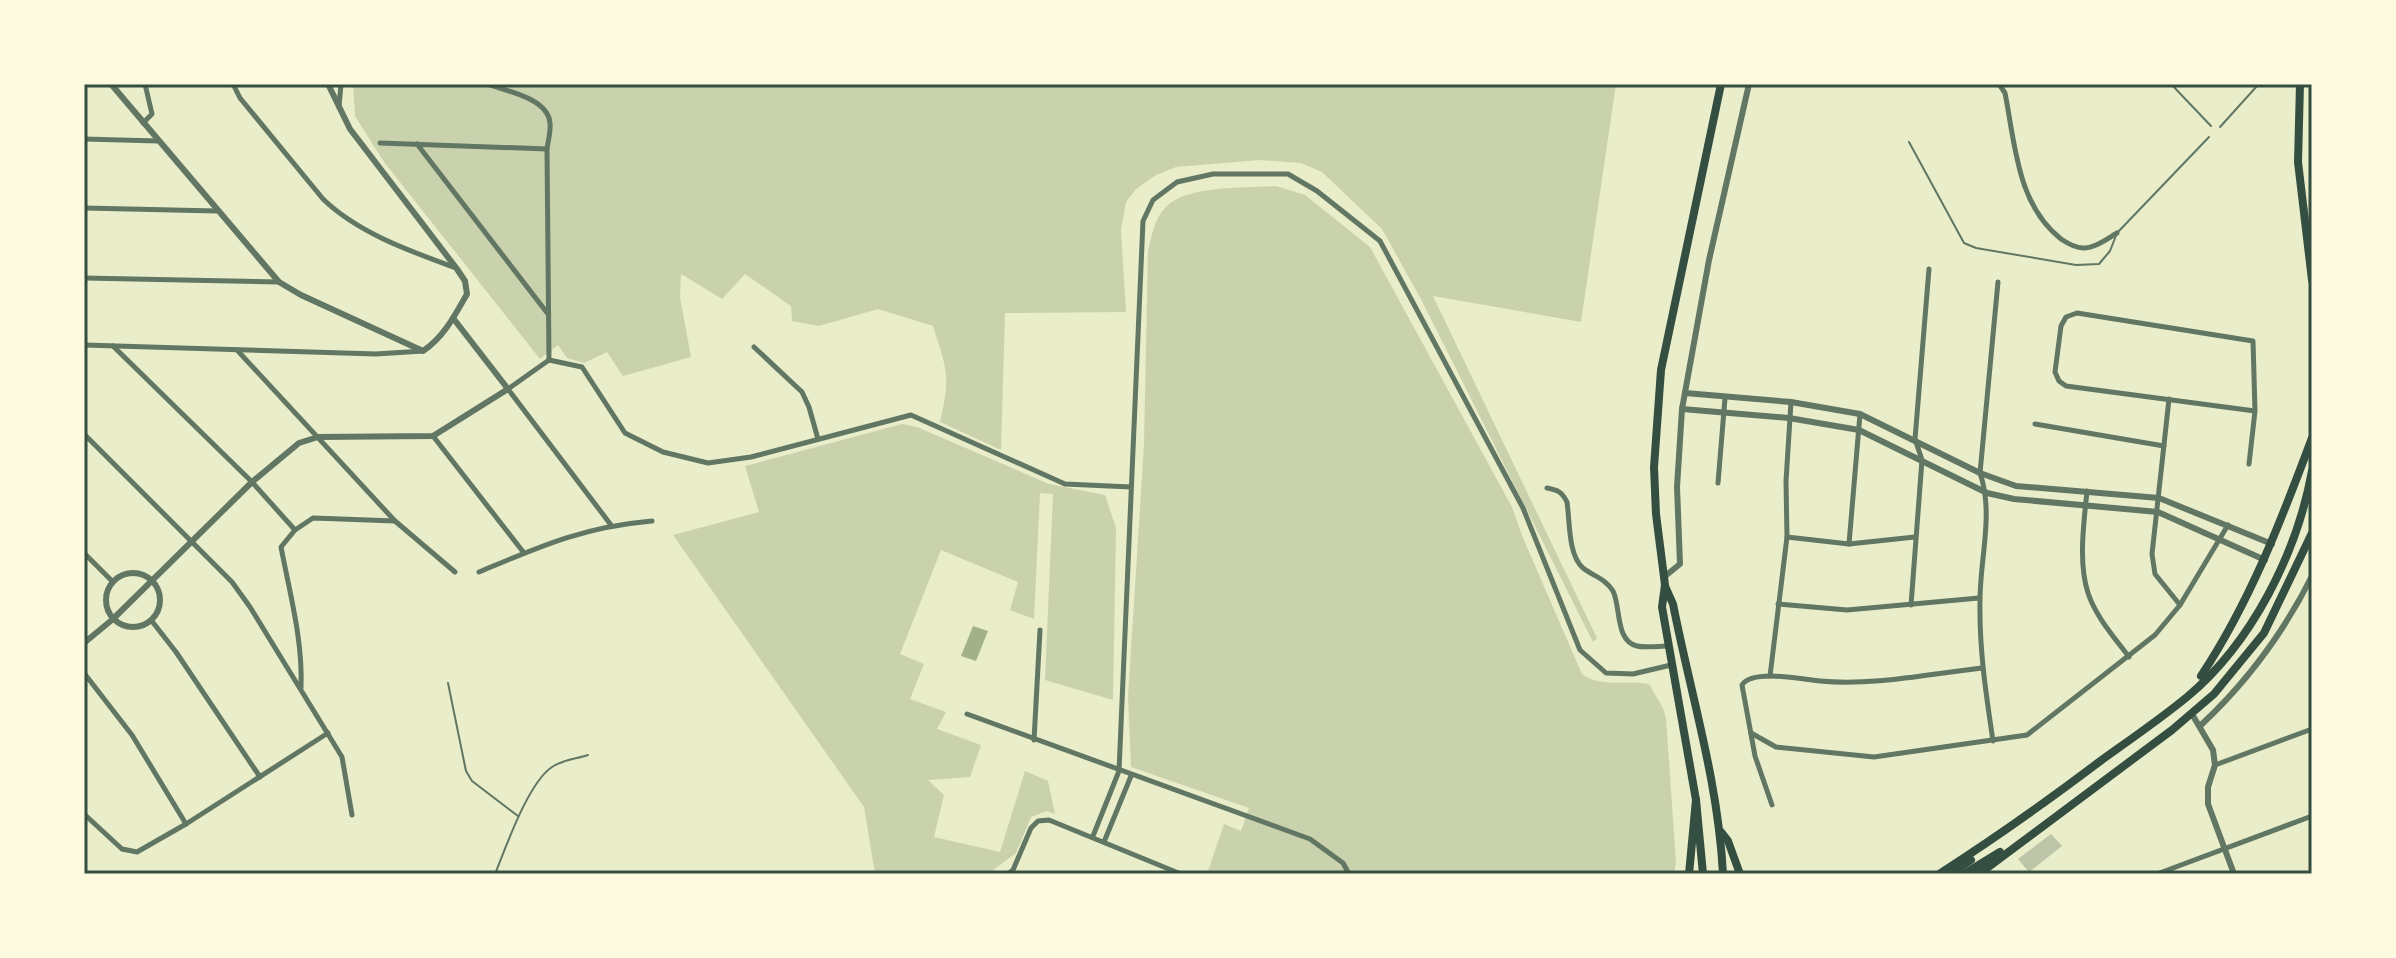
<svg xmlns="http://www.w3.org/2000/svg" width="2396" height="958" font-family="'Fira Sans Condensed',sans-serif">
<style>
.green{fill:#cad2ad}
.water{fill:#a3b18a}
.building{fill:#bcc5a7}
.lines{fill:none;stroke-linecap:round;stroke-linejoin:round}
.service{stroke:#617663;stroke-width:2}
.minor{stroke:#617663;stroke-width:5}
.tertiary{stroke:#617663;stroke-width:6}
.primary{stroke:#344e41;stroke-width:8}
.trunk{stroke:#344e41;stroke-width:8}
.neatline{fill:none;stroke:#344e41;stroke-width:3}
</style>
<rect width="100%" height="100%" fill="#e9edc9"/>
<g class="green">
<path d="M353 84H1616L1581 322 1433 296 1597 638 1593 642 1422 301 1382 229 1322 172 1301 163 1259 160 1176 167 1156 175 1136 189 1126 202 1121 230 1126 312 1005 313 1001 450 940 422C951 376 947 370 933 326L878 309 819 326 792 321 791 306 745 274 722 299 681 274 680 297 691 357 623 376 607 352 584 363 567 358 558 345 540 359 384 162 355 116Z"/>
<path d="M1276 186 1305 195 1370 247 1512 507 1523 538 1582 674C1600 688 1628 680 1649 684L1663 708 1666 718 1676 863 1674 874H1207L1224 824 1241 831 1249 808 1131 767 1128 697 1144 444 1148 251C1152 235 1154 218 1167 206 1188 185 1247 188 1276 186Z"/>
<polygon points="902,424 917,427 1049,484 1105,495 1116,528 1113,700 1045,680 1053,494 1040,493 1034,619 1010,610 1018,582 941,550 900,654 924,664 910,699 946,712 937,729 981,745 970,777 928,780 944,795 934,837 1000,852 1025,771 1048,781 1055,814 1047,811 1031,817 1016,853 988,874 875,874 864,807 673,535 759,512 745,466"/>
</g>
<polygon class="water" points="973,626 988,631 976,661 961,656"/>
<polygon class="building" points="2051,834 2062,846 2029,872 2018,859"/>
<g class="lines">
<g class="service">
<polyline points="2171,84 2211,126"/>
<polyline points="2220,127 2257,86"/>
<polyline points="1909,142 1964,243 1976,248 2076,265 2099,264 2110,251 2117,233 2209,137"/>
<polyline points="448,683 466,771 472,781 518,816"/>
<path d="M495 874C506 847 528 783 552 767 562 760 576 759 588 755"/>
</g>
<g class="minor">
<path d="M233 84 240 98 323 199C358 233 410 251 456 268"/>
<path d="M487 84C506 91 548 98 550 123 551 131 548 141 547 149L549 360"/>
<path d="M1999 84 2005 93C2015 143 2017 205 2061 239 2067 243 2075 248 2083 248 2095 248 2107 239 2117 233"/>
<polyline points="339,107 341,84"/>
<polyline points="143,123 152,114 145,84"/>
<polyline points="84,139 158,141"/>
<polyline points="380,143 547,149"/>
<polyline points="417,144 548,314"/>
<polyline points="84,208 217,211"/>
<polyline points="84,278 279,282"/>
<polyline points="84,345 376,354 423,351"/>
<polyline points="113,346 252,482 295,530"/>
<polyline points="754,347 802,392 809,407 818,439"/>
<polyline points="237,350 395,521 455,572"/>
<polyline points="549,360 582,367 625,433 663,452 708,463 751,457 911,415 1065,484 1131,487"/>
<polyline points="549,360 508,389 611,525"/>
<polyline points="2169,399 2152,554 2155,574 2180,605"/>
<polyline points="2035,424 2164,446"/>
<polyline points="84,434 232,582 250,607 342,757 352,815"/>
<polyline points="433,436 524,553"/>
<polyline points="2249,464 2255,411 2253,341 2077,313 2066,317 2061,326 2055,372 2059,381 2066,386 2255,411"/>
<polyline points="1718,483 1725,398"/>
<path d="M1547 488C1558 490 1562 492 1567 502 1570 522 1568 555 1583 568 1593 576 1606 579 1613 591 1621 607 1615 641 1637 646 1646 648 1659 646 1669 646"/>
<path d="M2087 491C2084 522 2078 562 2088 593 2096 617 2114 637 2129 657"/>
<polyline points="1787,537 1849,544 1915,537"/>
<polyline points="1849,544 1860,414"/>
<polyline points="84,553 113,582"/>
<path d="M479 572C541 546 583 527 652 521"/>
<polyline points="1778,604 1847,610 1979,598"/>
<polyline points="1911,605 1922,460 1915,439 1929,269"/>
<polyline points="151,620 176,652 260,777"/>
<polyline points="84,673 132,735 186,824"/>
<polyline points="1770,676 1787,537 1786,481 1791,402"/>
<path d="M301 688C303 641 290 594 281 547L295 530 313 518 395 521"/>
<polyline points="967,714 1310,839 1343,863 1349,874"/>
<polyline points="1751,733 1776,747 1874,757 2027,735 2155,635 2180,605 2228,525"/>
<polyline points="1034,740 1040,630"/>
<path d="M1993 741C1986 694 1979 648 1980 600 1980 558 1994 513 1980 473L1998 282"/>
<polyline points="2215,765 2312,729"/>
<path d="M1772 805 1755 756 1742 685C1752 669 1802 679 1820 681 1873 686 1928 674 1982 668"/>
<polyline points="84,814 122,849 137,852 186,824 328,733"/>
<polyline points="1093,836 1119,771 1143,221 1153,200 1177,182 1213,174 1288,174 1317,191 1380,241 1523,508 1580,650 1606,673 1633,674 1671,665"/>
<polyline points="1104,842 1131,776"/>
<polyline points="1008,874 1013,870 1031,828 1038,821 1049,820 1181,874"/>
<polyline points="2157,874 2312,816"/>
</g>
<g class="tertiary">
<path d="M111 84 279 282 301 295 423 351C444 337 455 315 467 294L465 281 457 269 350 129 328 84"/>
<polyline points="1685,393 1791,402 1860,414 1980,473 2016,486 2159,498 2272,544"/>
<polyline points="1682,409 1789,418 1859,430 1987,493 2014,499 2158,512 2265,560"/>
<circle cx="133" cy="600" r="27"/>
<polyline points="1664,577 1680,564 1677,487 1682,409 1709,260 1749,84"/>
<polyline points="84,643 113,619 252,482 299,443 318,437 433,436 508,389 453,318"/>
<polyline points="2192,714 2213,750 2215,765 2208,787 2208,804 2234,874"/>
<path d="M2201 725C2248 681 2283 634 2312 576"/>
</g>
<g class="primary">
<path d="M1665 586 1673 604C1691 696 1718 780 1723 874"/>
<polyline points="1703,874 1696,800 1662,607 1665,585 1656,514 1654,467 1661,370 1721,84"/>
</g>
<g class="trunk">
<polyline points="2300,84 2298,162 2312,280"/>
<path d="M2201 676C2250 602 2281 521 2312 438"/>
<polyline points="1721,832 1728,841 1740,874"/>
<polyline points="1689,874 1696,800"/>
<path d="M1939 874C1994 839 2046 802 2099 762 2128 741 2159 720 2187 697 2252 643 2297 553 2312 471"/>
<polyline points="1950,874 1971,860"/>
<polyline points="1964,874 2000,852"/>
<polyline points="1979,874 2172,730 2214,694 2264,633 2312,533"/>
</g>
</g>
<rect width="2396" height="958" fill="none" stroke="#fefae0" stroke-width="172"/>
<rect x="86" y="86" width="2224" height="786" class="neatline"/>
</svg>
